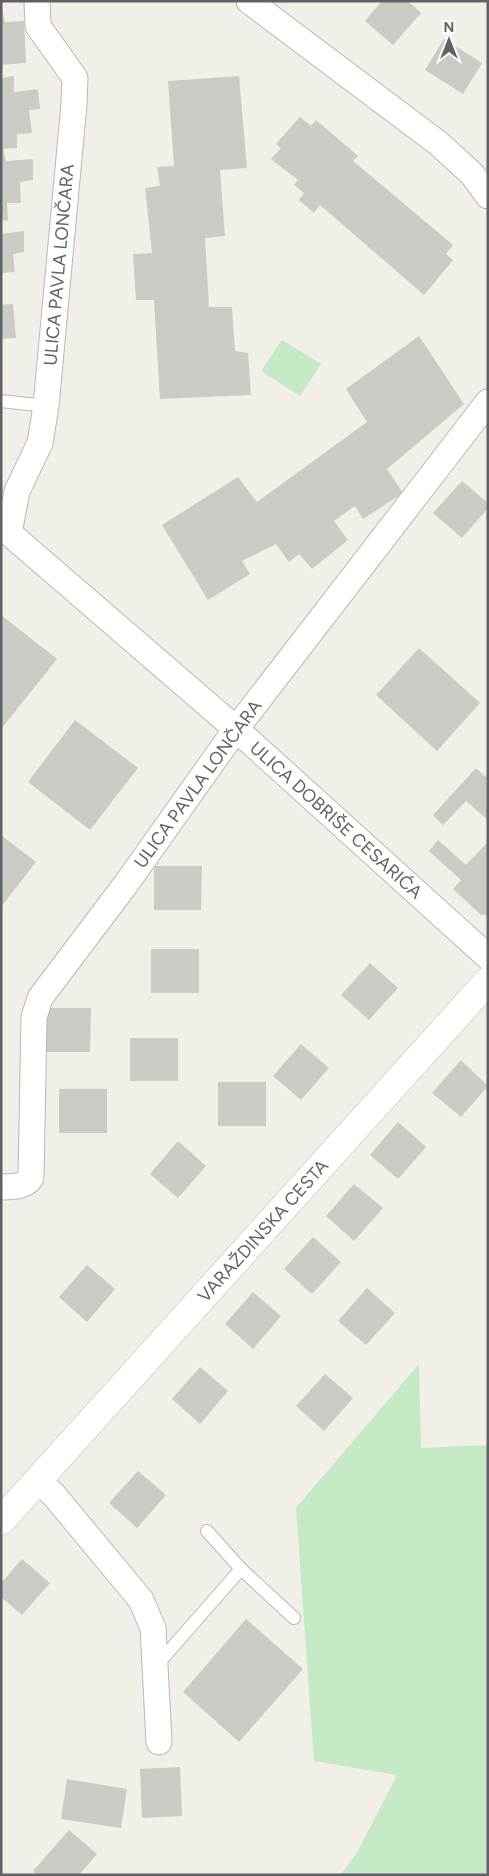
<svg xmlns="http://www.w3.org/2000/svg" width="489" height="1876" font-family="Figtree,sans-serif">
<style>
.green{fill:#c5e8c5}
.building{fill:#cccac5}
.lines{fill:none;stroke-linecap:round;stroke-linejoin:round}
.service-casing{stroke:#b5b8bc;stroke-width:14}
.minor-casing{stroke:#b5b8bc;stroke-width:27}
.secondary-casing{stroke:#b6babf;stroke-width:29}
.service{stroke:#fff;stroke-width:12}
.minor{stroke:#fff;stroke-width:25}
.secondary{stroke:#fff;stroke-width:28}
.labels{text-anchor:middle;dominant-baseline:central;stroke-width:4;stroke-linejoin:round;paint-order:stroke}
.street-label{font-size:18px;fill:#5f6368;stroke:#fff}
</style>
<rect width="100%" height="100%" fill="#f1efe8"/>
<g class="green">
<polygon points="282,340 321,364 300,396 261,371"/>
<polygon points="419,1364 421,1448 488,1445 488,1875 340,1875 357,1853 397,1775 314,1761 296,1508"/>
</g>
<g class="building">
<polygon points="382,1 408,1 421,13 393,45 365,21"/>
<polygon points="1,6 5,22 24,21 26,63 1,65"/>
<polygon points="444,39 482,63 463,94 425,70"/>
<polygon points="14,76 14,92 38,89 40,109 29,110 32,133 17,134 17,148 3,149 6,161 33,159 33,180 20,182 21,203 7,203 8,221 1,220 1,78"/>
<polygon points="239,76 247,168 220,170 225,236 205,238 209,307 232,307 235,351 248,353 251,395 160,399 154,300 136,300 133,254 152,253 145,188 160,186 157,167 174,166 168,81"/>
<polygon points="300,117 311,126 316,120 358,156 353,161 453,245 446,254 453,260 424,295 320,205 314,213 299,200 304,193 294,185 298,180 271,159 281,148 276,144"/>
<polygon points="24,231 24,252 13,254 15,272 1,273 1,234"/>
<polygon points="13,304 16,338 1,339 1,305"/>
<polygon points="419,336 464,404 387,469 403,493 363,519 355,506 334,521 348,540 312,569 299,554 289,562 276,544 242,561 250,574 208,600 162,525 238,477 257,502 367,422 346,389"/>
<polygon points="462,481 488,503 488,508 462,538 433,513"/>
<polygon points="1,615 57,659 1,729"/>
<polygon points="419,648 480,703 437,751 376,695"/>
<polygon points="75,720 138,768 90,830 28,782"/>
<polygon points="476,768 488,779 488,820 466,801 443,825 433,815"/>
<polygon points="1,835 36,862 1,907"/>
<polygon points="438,840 466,865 488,842 488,915 481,915 453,889 461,880 429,851"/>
<polygon points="154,866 202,866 201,910 154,910"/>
<rect x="151" y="949" width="48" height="44"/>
<polygon points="370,963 398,988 369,1020 341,995"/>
<polygon points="43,1008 91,1008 90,1052 43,1052"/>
<rect x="130" y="1038" width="48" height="43"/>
<polygon points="301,1044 329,1068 301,1100 273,1076"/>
<polygon points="461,1060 488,1086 461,1117 432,1093"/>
<rect x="218" y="1082" width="48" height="44"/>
<rect x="59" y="1089" width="48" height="44"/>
<polygon points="398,1122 426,1147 398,1179 370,1155"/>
<polygon points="178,1141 206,1166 178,1198 150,1174"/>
<polygon points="354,1184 383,1208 354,1241 326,1216"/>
<polygon points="313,1237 341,1262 312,1294 284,1269"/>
<polygon points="87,1265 115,1289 87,1322 59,1297"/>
<polygon points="367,1288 395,1313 366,1345 338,1321"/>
<polygon points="253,1292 281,1316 253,1349 225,1324"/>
<polygon points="200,1367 228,1391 200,1424 172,1399"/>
<polygon points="325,1374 353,1398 324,1431 296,1406"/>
<polygon points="138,1471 166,1495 137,1528 109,1503"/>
<polygon points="22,1559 50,1583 22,1615 1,1597 1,1583"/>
<polygon points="246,1619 303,1669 239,1742 183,1692"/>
<polygon points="180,1767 182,1816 142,1818 140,1769"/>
<polygon points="67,1779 127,1789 121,1828 61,1819"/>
<polygon points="69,1830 97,1854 79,1875 37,1875 33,1871"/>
</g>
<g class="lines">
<g class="service-casing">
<g id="service">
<polyline points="1,401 46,406"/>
<polyline points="207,1531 241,1569 294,1618"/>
<polyline points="156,1666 241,1569"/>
</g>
</g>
<g class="minor-casing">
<g id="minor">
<polyline points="249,1 438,143 472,174 488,196"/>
<polyline points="1,529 9,533 236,729 488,957"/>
<polyline points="9,533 17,491 40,443 46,406 74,104 75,78 38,26 37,1"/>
<path d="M1 1187C13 1186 23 1188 31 1178L34 1017 40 998 126 884 236 729 488 402"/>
<polyline points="38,1481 53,1494 141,1600 153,1628 159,1742"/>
</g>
</g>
<g class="secondary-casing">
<polyline id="secondary" points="1,1521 488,981"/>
</g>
<use href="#service" class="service"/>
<use href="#minor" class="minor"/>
<use href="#secondary" class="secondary"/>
</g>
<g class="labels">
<g class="street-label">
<text transform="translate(59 265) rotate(-85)">ULICA PAVLA LONČARA</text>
<text transform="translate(198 784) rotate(-54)">ULICA PAVLA LONČARA</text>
<text transform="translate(336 820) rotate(42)">ULICA DOBRIŠE CESARIĆA</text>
<text transform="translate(263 1231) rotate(-48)">VARAŽDINSKA CESTA</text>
</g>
</g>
<rect width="489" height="1876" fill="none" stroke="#5f6368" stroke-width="5"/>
<g transform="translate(449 40)" stroke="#ffffff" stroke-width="4" paint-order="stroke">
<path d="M0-4L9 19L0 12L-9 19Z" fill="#5f6368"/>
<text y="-8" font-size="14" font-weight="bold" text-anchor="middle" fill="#5f6368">N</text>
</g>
</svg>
